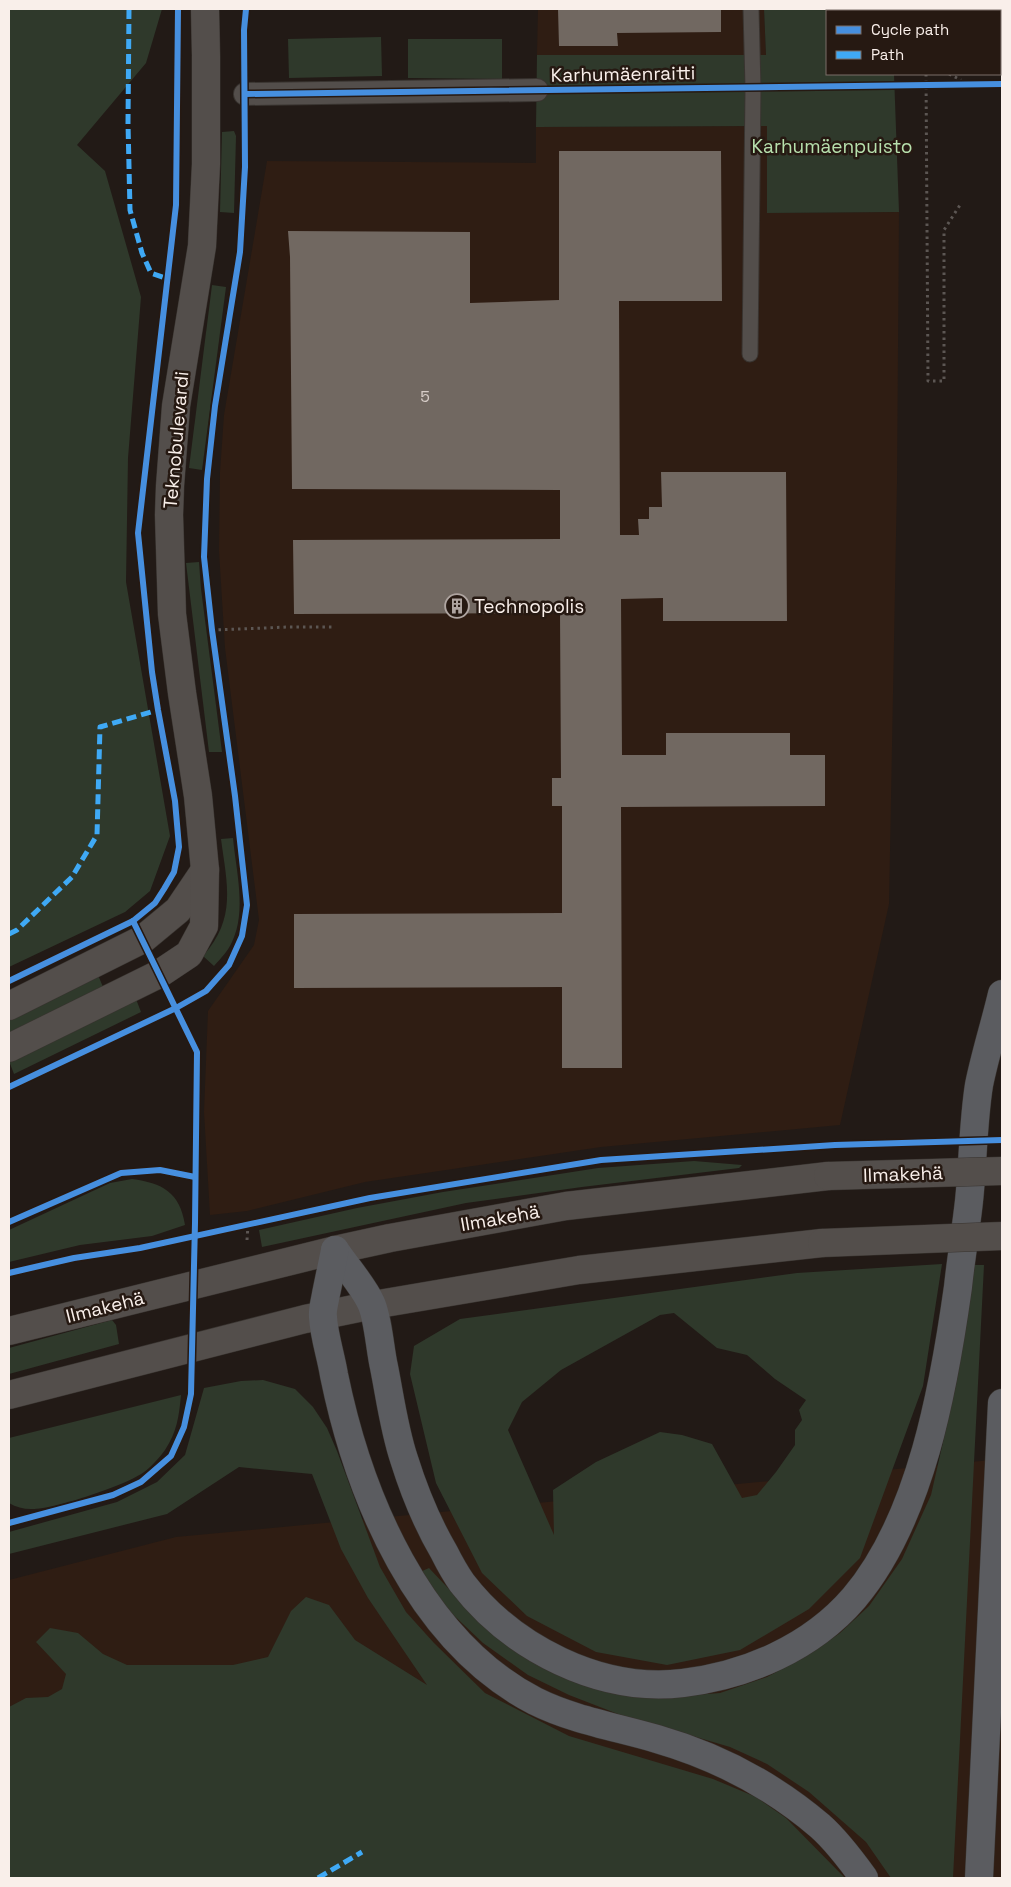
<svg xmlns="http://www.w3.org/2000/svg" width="1011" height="1887" font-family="'Space Grotesk',sans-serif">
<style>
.built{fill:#2f1d13}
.green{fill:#2f392b;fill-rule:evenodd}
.building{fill:#716861}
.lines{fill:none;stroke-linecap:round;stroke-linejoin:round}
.service-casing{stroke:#393430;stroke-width:17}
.pedestrian-casing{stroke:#393430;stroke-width:24}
.minor-casing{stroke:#393430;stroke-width:29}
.secondary-casing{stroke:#393430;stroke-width:29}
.trunk-casing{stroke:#393430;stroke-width:29}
.path{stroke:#5c5653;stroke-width:3;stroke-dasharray:2.5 4;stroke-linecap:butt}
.service{stroke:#534e4b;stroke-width:15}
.pedestrian{stroke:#534e4b;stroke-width:22}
.minor{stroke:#534e4b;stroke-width:28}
.secondary{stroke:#534e4b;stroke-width:28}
.trunk{stroke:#5b5c60;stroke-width:28}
.secondary-bridge-casing{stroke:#393430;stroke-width:29;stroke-linecap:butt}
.secondary-bridge{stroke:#534e4b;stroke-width:28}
.quiet{stroke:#3fa9f5;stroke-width:5;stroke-dasharray:10 5;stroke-linecap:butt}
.cycleway-casing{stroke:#261912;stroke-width:9}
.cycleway{stroke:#468fdf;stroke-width:6}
.labels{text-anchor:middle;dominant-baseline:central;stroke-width:5;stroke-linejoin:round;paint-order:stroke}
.number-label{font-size:16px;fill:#d7cdc8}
.street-label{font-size:19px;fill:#f9efea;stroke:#261912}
.park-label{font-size:19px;fill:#b7e0ad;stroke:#261912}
.poi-label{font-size:19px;fill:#f9efea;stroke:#261912;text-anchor:start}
</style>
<rect width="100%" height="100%" fill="#221a16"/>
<g class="built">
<polygon points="538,9 764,9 766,55 537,55"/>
<polygon points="768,126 767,213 899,212 897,484 889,904 840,1125 601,1147 365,1182 247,1211 210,1215 204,1112 208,1011 254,945 259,920 225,648 219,551 220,472 224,415 267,161 536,163 536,127"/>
<polygon points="1002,1459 1002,1878 9,1878 9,1580 176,1537"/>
</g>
<g class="green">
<polygon points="9,9 162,9 146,63 77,145 105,171 141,297 128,458 126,582 170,836 150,891 125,912 9,967"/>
<polygon points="764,9 927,9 927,11 827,11 827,74 894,74 899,212 767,213 767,126 536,127 537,55 766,55"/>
<polygon points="381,37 382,76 289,78 288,39"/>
<polygon points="408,39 502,39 502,79 408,78"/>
<polygon points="234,131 236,136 234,213 220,212 222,132"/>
<polygon points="212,285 226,287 202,470 189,468"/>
<polygon points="199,562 201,589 222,752 209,752 186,563"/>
<path d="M233 838C236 871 247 911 232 942 228 951 221 958 214 966L203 956C237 918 227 885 221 839Z"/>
<polygon points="98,975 103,987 9,1034 9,1018"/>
<polygon points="136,999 141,1012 14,1074 9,1061"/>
<polygon points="694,1161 742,1165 739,1168 582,1187 466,1203 262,1247 259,1230 357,1208 443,1192 598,1168"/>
<path d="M132 1179C162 1183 180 1192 185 1225L152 1236 80 1245 9 1262V1230L110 1183Z"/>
<path d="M942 1264 923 1386 860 1558 809 1609 740 1650 667 1665 596 1652 527 1616 482 1573 436 1483 410 1374 414 1346 460 1319 797 1273ZM674 1313 717 1348 747 1355 775 1379 806 1400 799 1410 802 1420 795 1430V1445L776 1472 757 1495 742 1498 712 1444 682 1435 660 1432 596 1462 553 1490 554 1535 508 1430 522 1402 561 1370 660 1315Z"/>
<polygon points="975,1265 984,1265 953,1878 891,1878 866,1842 809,1792 767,1764 730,1747 618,1714 569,1695 528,1675 483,1643 444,1606 420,1572 429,1568 481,1623 668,1697 720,1693 767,1677 808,1655 840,1633 869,1606 902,1559 931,1495 956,1385"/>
<polygon points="112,1320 116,1325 119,1344 9,1374 9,1348"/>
<polygon points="263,1380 295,1389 313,1407 327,1428 337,1451 380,1567 406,1612 434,1643 485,1693 569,1736 713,1779 756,1797 786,1818 845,1878 9,1878 9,1707 26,1698 48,1697 62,1689 66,1674 36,1642 50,1628 78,1633 103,1654 127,1665 233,1665 268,1657 291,1611 306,1597 329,1605 355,1640 427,1685 368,1598 341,1549 312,1474 239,1467 167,1514 9,1554 9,1532 117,1502 157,1482 185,1455 204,1388 241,1381"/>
<path d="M181 1395C179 1416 177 1432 165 1450 160 1457 151 1467 144 1472 127 1485 52 1510 31 1509 23 1509 16 1507 9 1503V1438Z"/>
</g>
<g class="building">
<polygon points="558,9 721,9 721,32 617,33 618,46 559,46"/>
<polygon points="559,151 721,151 722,301 619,301 620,535 639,535 638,519 649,519 649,507 662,507 661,472 786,472 787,621 663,621 663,598 621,599 622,755 666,755 666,733 790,733 790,755 825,755 825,806 621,807 622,1068 562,1068 562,987 294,988 294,914 562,913 562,806 552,806 552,778 561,778 560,613 294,614 293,540 560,539 560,490 292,489 290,257 288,231 470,232 470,303 559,300"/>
</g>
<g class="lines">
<g class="service-casing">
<polyline id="service" points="750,354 753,88 751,9"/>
</g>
<g class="pedestrian-casing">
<polyline id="pedestrian" points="245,94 537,90"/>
</g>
<g class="minor-casing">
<g id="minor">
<polyline points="9,1006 143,939 178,910 205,870"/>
<polyline points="9,1048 159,974 189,954 204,926 205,870 198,796 182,693 172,614 169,515 170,486 176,406 202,246 206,164 206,56 205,9"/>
</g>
</g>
<g class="secondary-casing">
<g id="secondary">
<polyline points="9,1331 335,1250 390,1238 566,1206 828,1176"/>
<polyline points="9,1395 305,1319 373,1305 579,1270 822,1243"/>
</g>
</g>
<g class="trunk-casing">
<g id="trunk">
<path d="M335 1250C345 1265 364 1287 371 1303 378 1317 380 1350 384 1367 390 1397 394 1429 404 1459 414 1491 427 1523 444 1552 449 1562 455 1573 462 1583 512 1648 600 1693 683 1683 747 1675 811 1648 854 1598 921 1519 944 1387 958 1287 961 1258 966 1229 969 1201 973 1163 973 1123 979 1085 985 1055 995 1024 1002 994"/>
<path d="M335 1250C332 1265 329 1279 326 1294 325 1301 322 1310 323 1317 324 1336 331 1356 334 1375 359 1497 419 1641 535 1701 573 1720 616 1727 657 1739 716 1756 773 1786 820 1826 837 1841 851 1860 864 1878"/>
<polyline points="979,1878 1002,1403"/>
</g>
</g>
<g class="path">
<polyline points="926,74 928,381 944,381 944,230 960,205"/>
<polyline points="949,74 961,80"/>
<polyline points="212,630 289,627 335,627"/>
<polyline points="247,1240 248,1225"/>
<polyline points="9,1521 10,1523"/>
</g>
<use href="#service" class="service"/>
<use href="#pedestrian" class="pedestrian"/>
<use href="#minor" class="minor"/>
<use href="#secondary" class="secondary"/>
<use href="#trunk" class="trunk"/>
<g class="secondary-bridge-casing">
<g id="secondary-bridge">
<polyline points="828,1176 1002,1171"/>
<polyline points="822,1243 1002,1236"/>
</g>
</g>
<use href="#secondary-bridge" class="secondary-bridge"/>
<g class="quiet">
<polyline points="129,9 128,123 130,210 142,253 151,273 168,279"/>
<polyline points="9,934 17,930 72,877 97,835 100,727 158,710"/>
<polyline points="318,1878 362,1852"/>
</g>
<g class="cycleway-casing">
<g id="cycleway">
<polyline points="245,94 1002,84"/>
<polyline points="9,981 133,921 155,903 164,889 174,872 179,847 175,801 158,710 152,672 138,533 176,205 178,9"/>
<polyline points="9,1087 176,1008 206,991 229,965 242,936 247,905 235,796 212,630 204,557 207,479 215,406 240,252 245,167 244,30 246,9"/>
<polyline points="9,1222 121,1173 160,1170 195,1177"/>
<polyline points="9,1273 74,1258 140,1248 370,1198 601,1160 835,1145 1002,1140"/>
<polyline points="9,1523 113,1495 141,1482 171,1456 184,1427 191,1394 195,1223 197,1052 133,921"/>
</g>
</g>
<use href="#cycleway" class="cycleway"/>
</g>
<defs>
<g id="building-ring" transform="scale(1.25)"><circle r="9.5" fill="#261912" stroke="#aea4a0" stroke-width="1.5"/><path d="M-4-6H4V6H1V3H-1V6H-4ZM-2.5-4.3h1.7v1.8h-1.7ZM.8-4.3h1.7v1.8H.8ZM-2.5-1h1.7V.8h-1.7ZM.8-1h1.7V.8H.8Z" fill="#aea4a0"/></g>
</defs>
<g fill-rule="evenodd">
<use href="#building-ring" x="457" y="606"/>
</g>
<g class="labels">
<g class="number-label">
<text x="425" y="396">5</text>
</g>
<g class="street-label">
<text transform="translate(623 74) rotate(-1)">Karhumäenraitti</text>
<text transform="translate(176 440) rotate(-85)">Teknobulevardi</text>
<text transform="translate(903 1174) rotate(-2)">Ilmakehä</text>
<text transform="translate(500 1218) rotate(-10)">Ilmakehä</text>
<text transform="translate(105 1307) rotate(-14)">Ilmakehä</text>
</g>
<g class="park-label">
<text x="832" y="146">Karhumäenpuisto</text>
</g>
<g class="poi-label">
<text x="474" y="606">Technopolis</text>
</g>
</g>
<rect width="1011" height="1887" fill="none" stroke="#f9efea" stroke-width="20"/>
<rect x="826" y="10" width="175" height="65" fill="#261912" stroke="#7a6f68"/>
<rect x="836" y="26" width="25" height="8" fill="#468fdf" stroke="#7a6f68"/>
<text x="871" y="35" font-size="15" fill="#f9efea">Cycle path</text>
<rect x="836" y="51" width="25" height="8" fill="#3fa9f5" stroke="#7a6f68"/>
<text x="871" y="60" font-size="15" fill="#f9efea">Path</text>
</svg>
